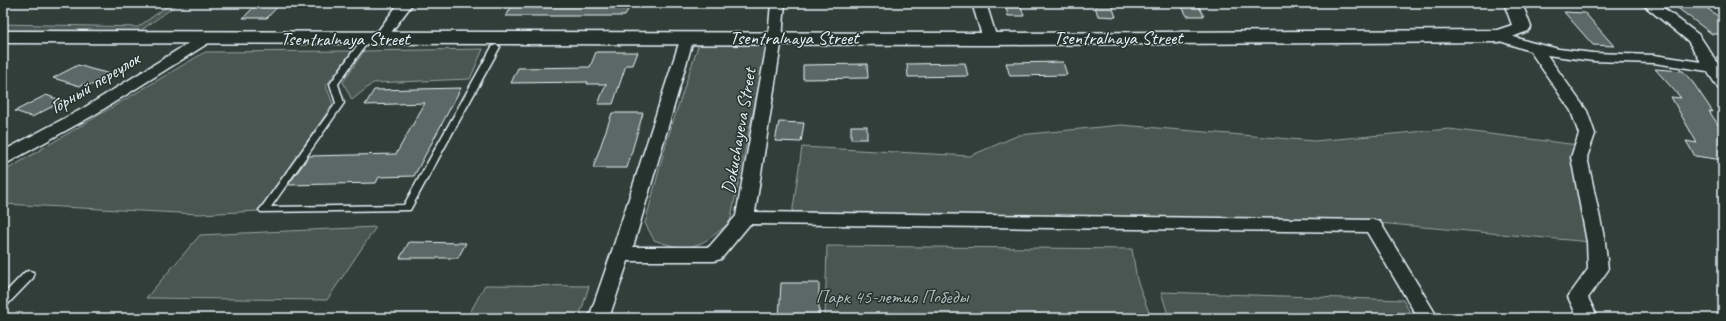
<svg xmlns="http://www.w3.org/2000/svg" width="1726" height="321" font-family="Caveat,sans-serif">
<style>
.green{fill:#495651;stroke:#98a4a4}
.building{fill:#5c6865;stroke:#e8f1f8}
.lines{fill:none;stroke-linecap:round;stroke-linejoin:round}
.service-casing{stroke:#e8f1f8;stroke-width:3}
.minor-casing{stroke:#e8f1f8;stroke-width:3}
.tertiary-casing{stroke:#e8f1f8;stroke-width:3}
.service{fill:#26332d;fill-rule:evenodd}
.minor{fill:#26332d;fill-rule:evenodd}
.tertiary{fill:#26332d;fill-rule:evenodd}
.labels{text-anchor:middle;dominant-baseline:central;stroke-width:3;stroke-linejoin:round;paint-order:stroke}
.street-label{font-size:19px;fill:#e8f1f8;stroke:#26332d}
.park-label{font-size:19px;fill:#b0bbbe;stroke:#26332d}
</style>
<rect width="100%" height="100%" fill="#323e39"/>
<filter id="ink" filterUnits="userSpaceOnUse"><feTurbulence type="fractalNoise" baseFrequency=".025" numOctaves="2"/><feDisplacementMap in="SourceGraphic" scale="8" xChannelSelector="R" yChannelSelector="G"/><feConvolveMatrix kernelMatrix="1 2 1 2 8 2 1 2 1" color-interpolation-filters="sRGB"/></filter>
<g filter="url(#ink)">
<g class="green">
<polygon points="172,3 179,3 136,34 3,32 3,24 138,27"/>
<path d="M768 41 730 222C702 246 691 254 654 240L645 223 667 140 699 43Z"/>
<polygon points="483,49 470,79 373,83 352,100 343,82 364,51"/>
<polygon points="352,51 326,86 333,104 258,211 199,214 3,204 3,172 205,52"/>
<polygon points="1121,125 1314,141 1449,129 1578,145 1591,242 1367,222 792,215 802,147 970,156 1019,135"/>
<polygon points="376,227 327,300 146,298 200,235"/>
<polygon points="827,246 1132,249 1137,280 1151,318 825,318"/>
<polygon points="485,285 589,286 579,318 467,318"/>
<polygon points="1161,292 1403,300 1413,318 1169,318"/>
</g>
<g class="building">
<polygon points="514,3 631,3 625,16 506,16"/>
<polygon points="1005,3 1020,3 1024,16 1008,16"/>
<polygon points="1094,3 1111,3 1116,17 1098,16"/>
<polygon points="1180,3 1197,3 1204,16 1187,16"/>
<polygon points="1671,3 1700,3 1723,20 1723,34 1712,34"/>
<polygon points="256,5 279,5 267,18 243,18"/>
<polygon points="1564,12 1585,13 1614,46 1593,45"/>
<polygon points="596,52 638,52 633,65 626,65 613,104 598,104 606,84 587,84 588,82 511,83 518,68 590,67"/>
<polygon points="1063,62 1067,75 1010,76 1006,63"/>
<polygon points="965,63 968,76 908,77 907,64"/>
<polygon points="867,64 868,78 803,79 803,65"/>
<polygon points="78,65 91,69 111,74 92,85 85,83 80,86 53,78"/>
<polygon points="1655,69 1683,71 1694,84 1713,112 1709,111 1723,132 1723,160 1695,156 1686,141 1697,143 1671,97 1681,98"/>
<polygon points="461,88 414,176 379,177 376,183 288,185 309,156 396,154 425,103 365,105 374,90"/>
<polygon points="46,95 63,101 32,117 15,111"/>
<polygon points="612,113 643,113 627,168 593,168"/>
<polygon points="779,122 804,123 801,142 775,141"/>
<rect x="851" y="126" width="16" height="13"/>
<polygon points="409,242 466,243 458,258 400,258"/>
<polygon points="781,283 819,283 819,318 779,318"/>
</g>
<g class="lines">
<g class="service-casing">
<g id="service">
<polygon points="363,37 369,37 370,39 338,84 344,103 271,207 404,205 492,47 496,45 500,47 410,210 261,212 259,210 261,208 336,103 330,84"/>
<polygon points="29,271 33,272 34,275 33,278 7,305 3,306 3,295 25,272"/>
</g>
</g>
<g class="minor-casing">
<g id="minor">
<polygon points="399,3 413,3 384,42 374,42 372,39"/>
<polygon points="771,3 785,3 782,38 755,212 1373,220 1380,222 1438,318 1418,318 1367,232 750,224 721,259 714,261 628,261 609,318 589,318 611,254 682,34 692,34 694,37 633,247 709,247 736,216 768,38"/>
<polygon points="972,3 986,3 997,39 995,42 985,42 983,39"/>
<polygon points="1641,3 1657,3 1699,35 1721,68 1723,90 1718,88 1707,71 1654,63 1593,61 1547,55 1587,111 1595,134 1587,157 1605,242 1608,270 1588,298 1598,318 1578,318 1568,297 1588,269 1587,242 1571,157 1579,134 1571,111 1530,51 1494,39 1492,36 1494,33 1499,32 1530,42 1559,49 1593,53 1654,55 1701,62 1688,41"/>
<polygon points="205,35 210,36 212,39 210,42 94,115 9,162 3,163 3,151 82,109 200,36"/>
</g>
</g>
<g class="tertiary-casing">
<polygon id="tertiary" points="1504,3 1522,3 1531,27 1528,31 1499,42 990,45 3,43 3,31 990,33 1497,30 1512,25"/>
</g>
<use href="#service" class="service"/>
<use href="#minor" class="minor"/>
<use href="#tertiary" class="tertiary"/>
</g>
</g>
<g class="labels">
<g class="street-label">
<text x="794" y="38">Tsentralnaya Street</text>
<text x="1118" y="38">Tsentralnaya Street</text>
<text x="345" y="39">Tsentralnaya Street</text>
<text transform="translate(95 83) rotate(-31)">Горный переулок</text>
<text transform="translate(739 131) rotate(-80)">Dokuchayeva Street</text>
</g>
<g class="park-label">
<text x="892" y="297">Парк 45-летия Победы</text>
</g>
</g>
<rect width="1726" height="321" fill="none" stroke="#26332d" stroke-width="16"/>
<rect x="8" y="8" width="1710" height="305" fill="none" stroke="#e8f1f8" stroke-width="1.5" filter="url(#ink)"/>
</svg>
